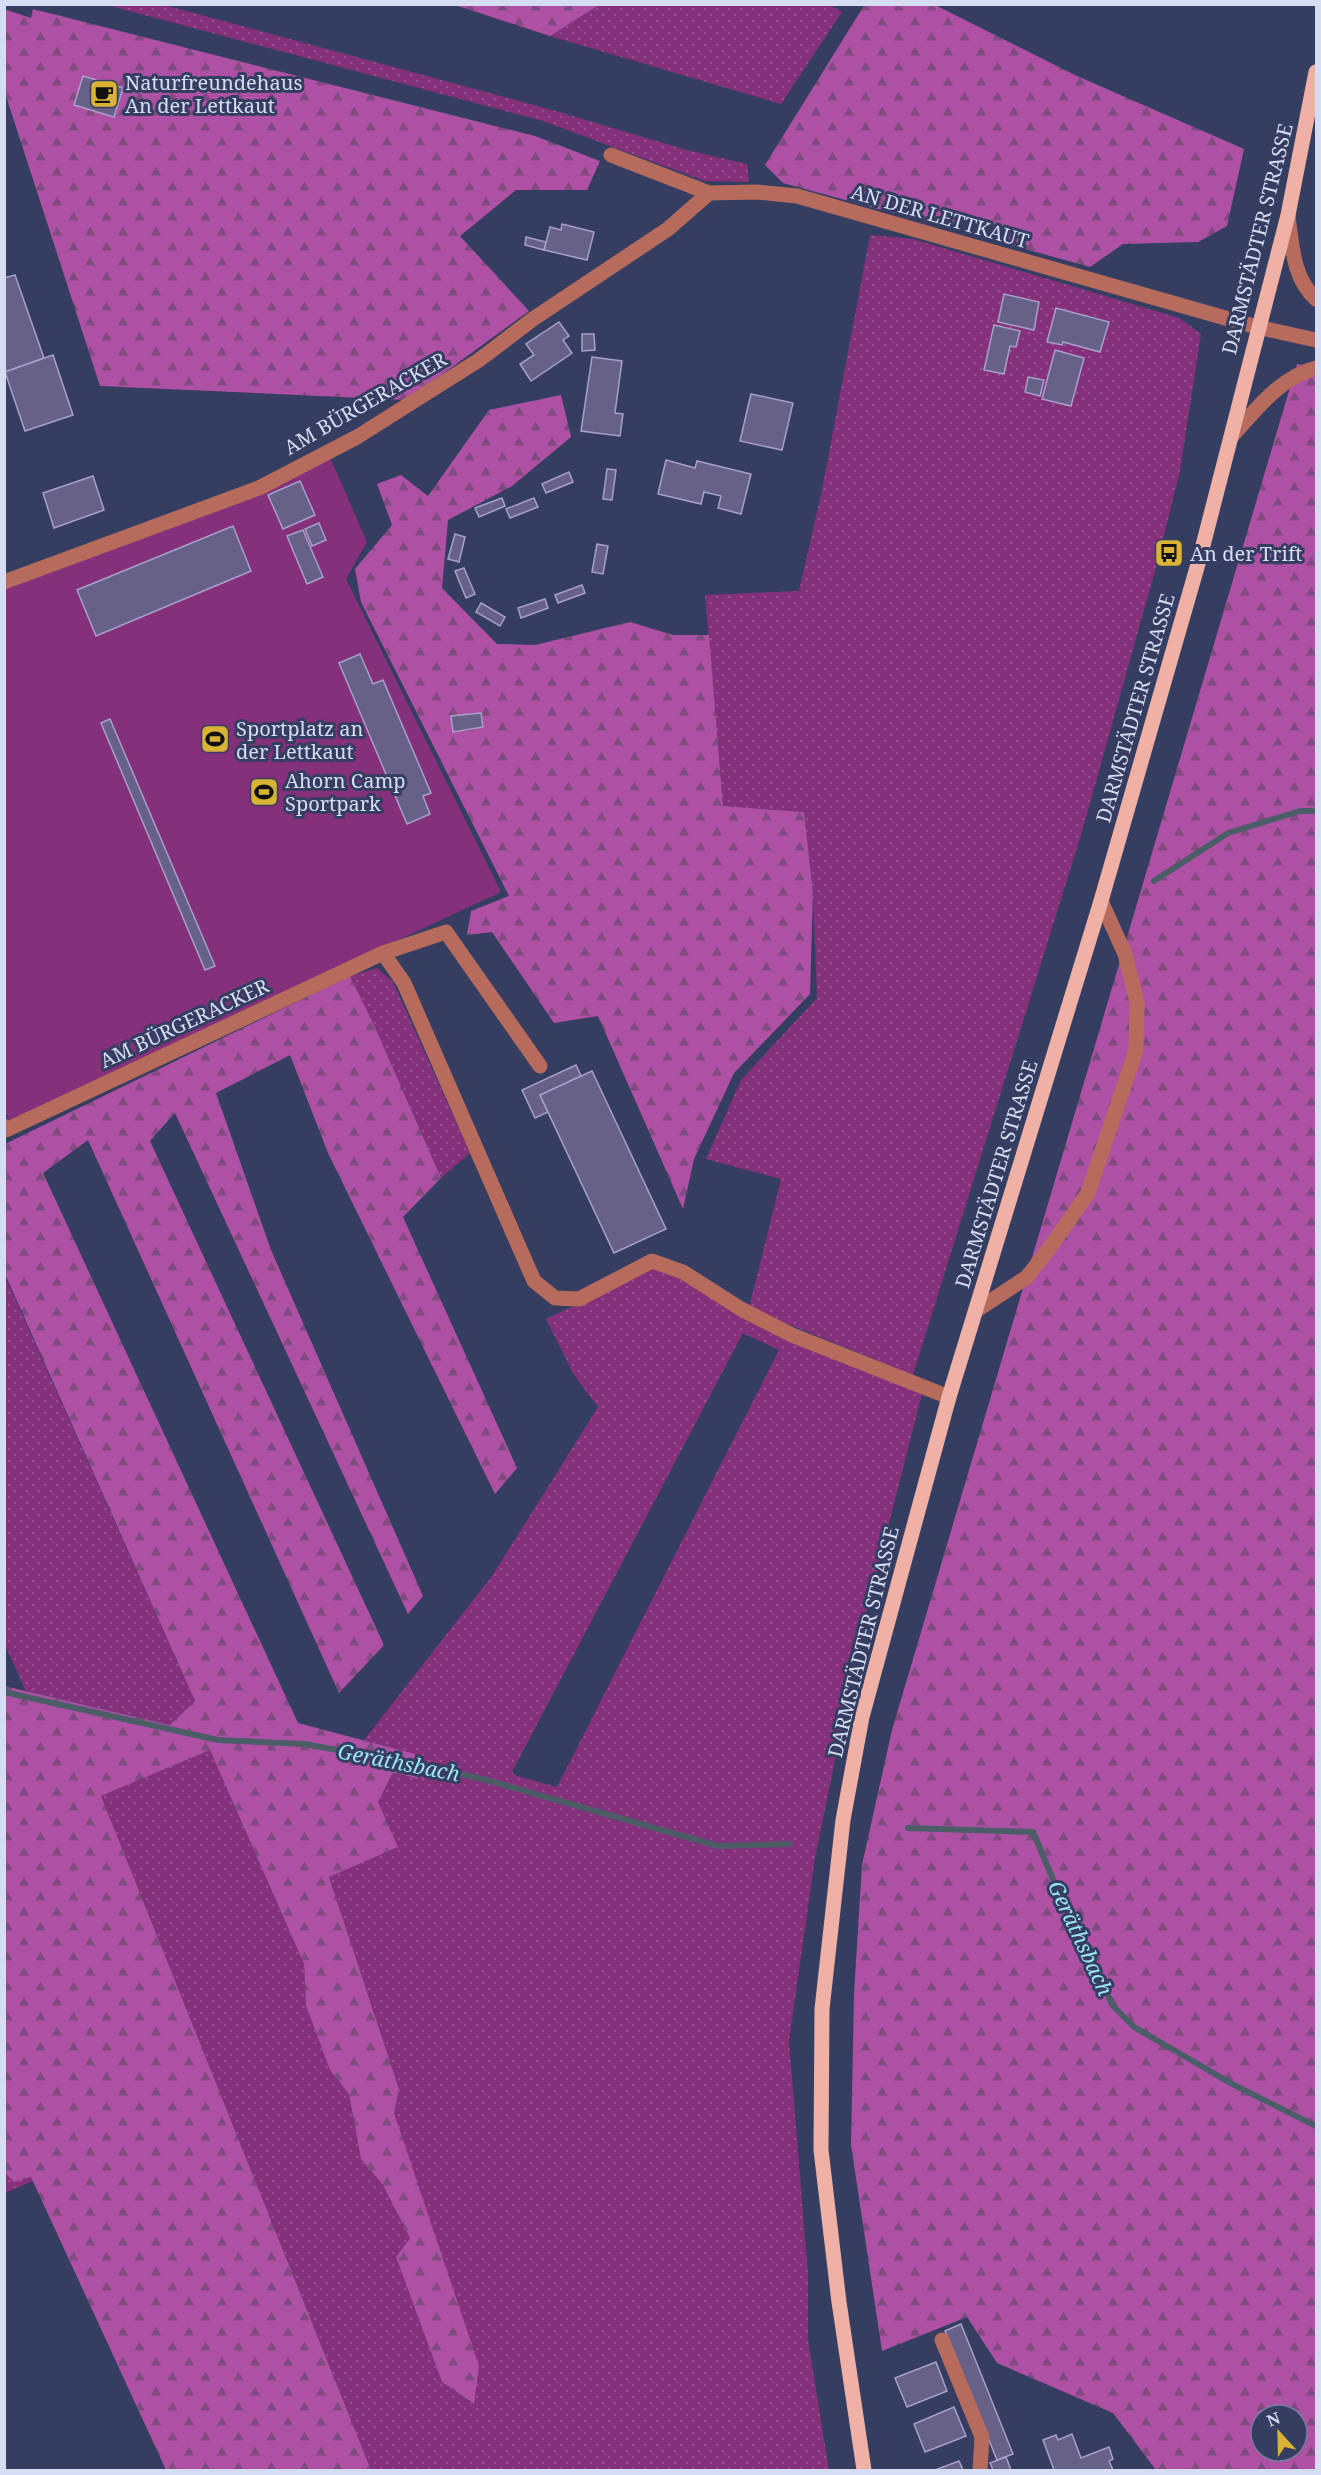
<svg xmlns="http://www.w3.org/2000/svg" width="1321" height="2475" font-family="'Noto Serif',serif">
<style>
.grass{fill:url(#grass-dots);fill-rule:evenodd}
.forest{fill:url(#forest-firs);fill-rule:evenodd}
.pitch{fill:#84307b}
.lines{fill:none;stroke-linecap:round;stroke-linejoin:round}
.stream{stroke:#4b5e68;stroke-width:6}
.building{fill:#676087;stroke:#a7a0cb;stroke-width:1.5}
.minor{stroke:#b66b5d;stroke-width:15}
.major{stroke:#efb1a5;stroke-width:15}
.labels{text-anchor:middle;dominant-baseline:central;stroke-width:6;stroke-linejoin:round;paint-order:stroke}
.poi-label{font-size:20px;fill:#d6ddf3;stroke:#353e61;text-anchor:start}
.street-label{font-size:20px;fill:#d6ddf3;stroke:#353e61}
.water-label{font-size:21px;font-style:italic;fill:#9ce5f4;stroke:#353e61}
</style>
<defs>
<pattern id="grass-dots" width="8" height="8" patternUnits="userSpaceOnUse" patternTransform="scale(1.5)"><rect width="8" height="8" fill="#84307b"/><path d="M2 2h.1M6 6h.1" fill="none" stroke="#954e8e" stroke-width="1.8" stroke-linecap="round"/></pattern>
<pattern id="forest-firs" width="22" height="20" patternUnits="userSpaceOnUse" patternTransform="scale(1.5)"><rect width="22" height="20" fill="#ae51a4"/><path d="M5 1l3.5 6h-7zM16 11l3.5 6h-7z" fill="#824b80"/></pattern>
</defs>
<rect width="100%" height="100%" fill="#353e61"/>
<g class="grass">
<polygon points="107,5 164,5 549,109 687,150 747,164 749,182 705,181 543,121"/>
<polygon points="830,5 842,12 781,104 550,36 599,5"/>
<polygon points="870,235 913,239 1179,318 1201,334 1180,471 1155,571 1081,835 913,1375 749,1308 781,1179 706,1159 741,1080 817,998 813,893 804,812 723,806 705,595 799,591 822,490"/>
<polygon points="377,968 393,982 470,1153 441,1178 374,1025 350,976"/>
<path d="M655 1267 922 1394 862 1629 815 1858 789 2041 808 2274V2340L829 2470H371L101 1796 210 1750 304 1964 306 2006 330 2070 349 2094 361 2159 383 2185 410 2238 396 2257 442 2382 473 2404 394 2113 399 2089 329 1877 398 1847 378 1802 393 1772 415 1755 364 1740 492 1576 598 1407 574 1375 546 1319ZM743 1333 779 1350 557 1787 517 1776 512 1772Z"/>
<polygon points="4,1274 195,1701 171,1725 26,1691 5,1645"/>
<polygon points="4,2173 6,2175 31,2177 33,2181 5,2193"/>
</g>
<g class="forest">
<polygon points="865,4 935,5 1077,76 1244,149 1227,226 1198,242 1123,244 1090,267 1007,244 1010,229 965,218 952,229 783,183 765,165"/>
<polygon points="455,5 599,5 550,36"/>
<polygon points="4,9 31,18 33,9 535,136 600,161 587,190 516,190 460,236 529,311 407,400 100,386 5,93"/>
<path d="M1297 364 1316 367V2470H1156L1113 2413 997 2363 967 2317 882 2351 851 2145 854 1994 862 1865 892 1730ZM1261 2415H1297V2451H1261Z"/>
<polygon points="561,395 571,437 512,486 448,520 442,588 497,644 535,645 630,622 673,635 709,635 723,806 804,812 813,893 810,994 734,1073 694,1159 683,1209 598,1016 554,1023 492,932 467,935 471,911 509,896 361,602 355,569 392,525 377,484 401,475 428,496 489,410"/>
<polygon points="350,976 374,1025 441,1178 403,1217 517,1468 495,1494 328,1153 290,1055 216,1093 271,1250 423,1596 408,1614 175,1113 150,1141 384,1645 339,1693 88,1140 43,1173 298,1723 415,1754 418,1779 393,1772 378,1802 398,1847 329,1877 399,2089 394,2113 479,2366 474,2404 442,2382 396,2257 410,2238 383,2185 361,2159 349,2094 330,2070 306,2006 304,1964 210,1750 101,1796 371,2470 166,2470 31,2177 14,2182 5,2173 4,1686 170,1725 195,1701 5,1274 5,1144"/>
</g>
<polygon class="pitch" points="329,455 367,542 346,579 501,892 9,1122 5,1111 5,586"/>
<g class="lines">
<g class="stream">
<polyline points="1154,881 1228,833 1300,811 1316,811"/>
<polyline points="4,1692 218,1740 304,1744 405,1762 483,1779 718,1846 790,1844"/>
<polyline points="908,1828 1033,1832 1064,1905 1113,2006 1134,2027 1234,2085 1316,2126"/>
</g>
</g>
<g class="building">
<polygon points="83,76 123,88 114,117 74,105"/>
<polygon points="562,224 594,232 587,260 544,250 550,227 561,230"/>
<polygon points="526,237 546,242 544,250 525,245"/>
<polygon points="15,275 44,358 5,372 4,278"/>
<polygon points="1004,294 1039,302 1034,330 998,322"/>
<polygon points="1056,308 1109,322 1100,352 1063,342 1062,345 1047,342"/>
<polygon points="559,322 569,336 563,340 572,353 531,381 520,364 534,355 526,344"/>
<polygon points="994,325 1020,331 1016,347 1010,346 1004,374 984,370"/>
<polygon points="582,334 594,334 595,350 582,351"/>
<polygon points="1055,350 1084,358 1071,406 1042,399"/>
<polygon points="53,355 73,415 25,431 5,372"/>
<polygon points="592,357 622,361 615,413 623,414 620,436 581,431"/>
<polygon points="1028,377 1044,380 1040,396 1025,392"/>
<polygon points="751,394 793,403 782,450 740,441"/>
<polygon points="666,460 695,468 697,461 751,474 741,514 718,508 721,496 704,492 701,504 658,494"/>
<polygon points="607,469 616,470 612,500 603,499"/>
<polygon points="569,472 573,482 546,493 542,484"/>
<polygon points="93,476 104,510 54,528 43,493"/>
<polygon points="300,481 315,515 283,529 268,495"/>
<polygon points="502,498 505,506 479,517 475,508"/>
<polygon points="534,498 538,507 510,518 506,509"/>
<polygon points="319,523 326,540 312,546 305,529"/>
<polygon points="233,526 251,571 96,636 77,590"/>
<polygon points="303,530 323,577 307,584 287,536"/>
<polygon points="455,534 465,537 459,562 448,559"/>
<polygon points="597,544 608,546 603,574 592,572"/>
<polygon points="464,568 475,594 466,598 455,571"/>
<polygon points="582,585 585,593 558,603 555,595"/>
<polygon points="545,599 548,608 521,618 518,608"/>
<polygon points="481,603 505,617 500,626 476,612"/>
<polygon points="360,654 373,684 383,680 431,793 423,796 430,814 407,824 339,663"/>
<polygon points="481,713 483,727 453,732 451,716"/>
<polygon points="110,719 215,966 205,970 101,723"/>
<polygon points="576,1065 581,1076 540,1095 548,1112 535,1118 522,1090"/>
<polygon points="592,1071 666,1229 614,1253 540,1095"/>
<polygon points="961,2324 1013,2454 997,2460 945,2331"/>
<polygon points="936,2362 947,2391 907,2407 895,2378"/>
<polygon points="954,2407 966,2436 925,2452 914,2424"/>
<polygon points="1072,2434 1081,2458 1109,2447 1113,2459 1109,2461 1113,2470 1054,2470 1043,2440 1056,2435 1058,2440"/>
<polygon points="1006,2457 1011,2470 993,2470 990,2463"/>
<polygon points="959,2461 963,2470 935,2470"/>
</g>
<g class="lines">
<g class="minor">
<polyline points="611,155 709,193 757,192 797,196 1257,327 1316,340"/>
<path d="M1288 216C1292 245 1293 279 1316 299"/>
<path d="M1231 437C1255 411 1280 377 1316 368"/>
<polyline points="4,582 259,488 357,437 479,360 533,319 668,229 709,193"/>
<polyline points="383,953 404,983 534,1281 555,1298 579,1299 652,1261 683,1272 741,1309 792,1335 949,1397"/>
<polyline points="4,1126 6,1130 383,953 446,932 540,1066"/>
<polyline points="977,1310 1027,1277 1048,1250 1088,1193 1136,1050 1137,1002 1125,954 1101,901"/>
<polyline points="942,2340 982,2437 980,2470"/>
</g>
<polyline class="major" points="864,2470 839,2302 821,2150 822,2009 843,1820 862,1717 949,1397 1101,901 1200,557 1288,215 1316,72"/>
</g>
<defs>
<g id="cafe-square" transform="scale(1.5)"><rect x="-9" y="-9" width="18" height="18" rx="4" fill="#d9b334" stroke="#353e61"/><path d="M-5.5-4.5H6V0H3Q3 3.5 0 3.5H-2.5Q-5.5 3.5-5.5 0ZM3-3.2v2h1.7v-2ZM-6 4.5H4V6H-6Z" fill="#111"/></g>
<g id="bus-square" transform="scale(1.5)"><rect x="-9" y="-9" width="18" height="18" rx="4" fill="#d9b334" stroke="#353e61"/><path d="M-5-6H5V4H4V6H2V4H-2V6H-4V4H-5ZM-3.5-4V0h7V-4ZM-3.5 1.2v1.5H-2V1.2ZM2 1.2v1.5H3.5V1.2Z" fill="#111"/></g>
<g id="stadium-square" transform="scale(1.5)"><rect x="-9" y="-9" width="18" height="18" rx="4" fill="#d9b334" stroke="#353e61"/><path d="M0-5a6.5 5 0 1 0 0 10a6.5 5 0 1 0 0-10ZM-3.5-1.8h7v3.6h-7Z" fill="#111"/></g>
</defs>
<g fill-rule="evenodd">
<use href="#cafe-square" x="104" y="94"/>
<use href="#bus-square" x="1169" y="553"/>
<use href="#stadium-square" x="215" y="739"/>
<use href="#stadium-square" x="264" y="792"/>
</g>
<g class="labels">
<g class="poi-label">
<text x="125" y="82">Naturfreundehaus<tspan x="125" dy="23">An der Lettkaut</tspan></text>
<text x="1190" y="553">An der Trift</text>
<text x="236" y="728">Sportplatz an<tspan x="236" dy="23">der Lettkaut</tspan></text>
<text x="285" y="780">Ahorn Camp<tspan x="285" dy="23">Sportpark</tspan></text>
</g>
<g class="street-label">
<text transform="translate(940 216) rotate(16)">AN DER LETTKAUT</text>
<text transform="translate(1257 239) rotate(-76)">DARMSTÄDTER STRASSE</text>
<text transform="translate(365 403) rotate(-30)">AM BÜRGERACKER</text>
<text transform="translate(1135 708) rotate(-74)">DARMSTÄDTER STRASSE</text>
<text transform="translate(184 1023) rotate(-25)">AM BÜRGERACKER</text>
<text transform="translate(996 1174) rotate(-73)">DARMSTÄDTER STRASSE</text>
<text transform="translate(863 1642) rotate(-76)">DARMSTÄDTER STRASSE</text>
</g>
<g class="water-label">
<text transform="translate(399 1762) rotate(11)">Geräthsbach</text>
<text transform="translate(1081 1938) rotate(65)">Geräthsbach</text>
</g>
</g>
<rect width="1321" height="2475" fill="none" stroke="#d6ddf3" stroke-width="12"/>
<g transform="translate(1279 2433) rotate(338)"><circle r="28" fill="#353e61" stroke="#757e9b" stroke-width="1.5"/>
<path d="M0-4.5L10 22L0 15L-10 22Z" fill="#d9b334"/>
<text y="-9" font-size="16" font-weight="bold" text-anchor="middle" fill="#d6ddf3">N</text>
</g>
</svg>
